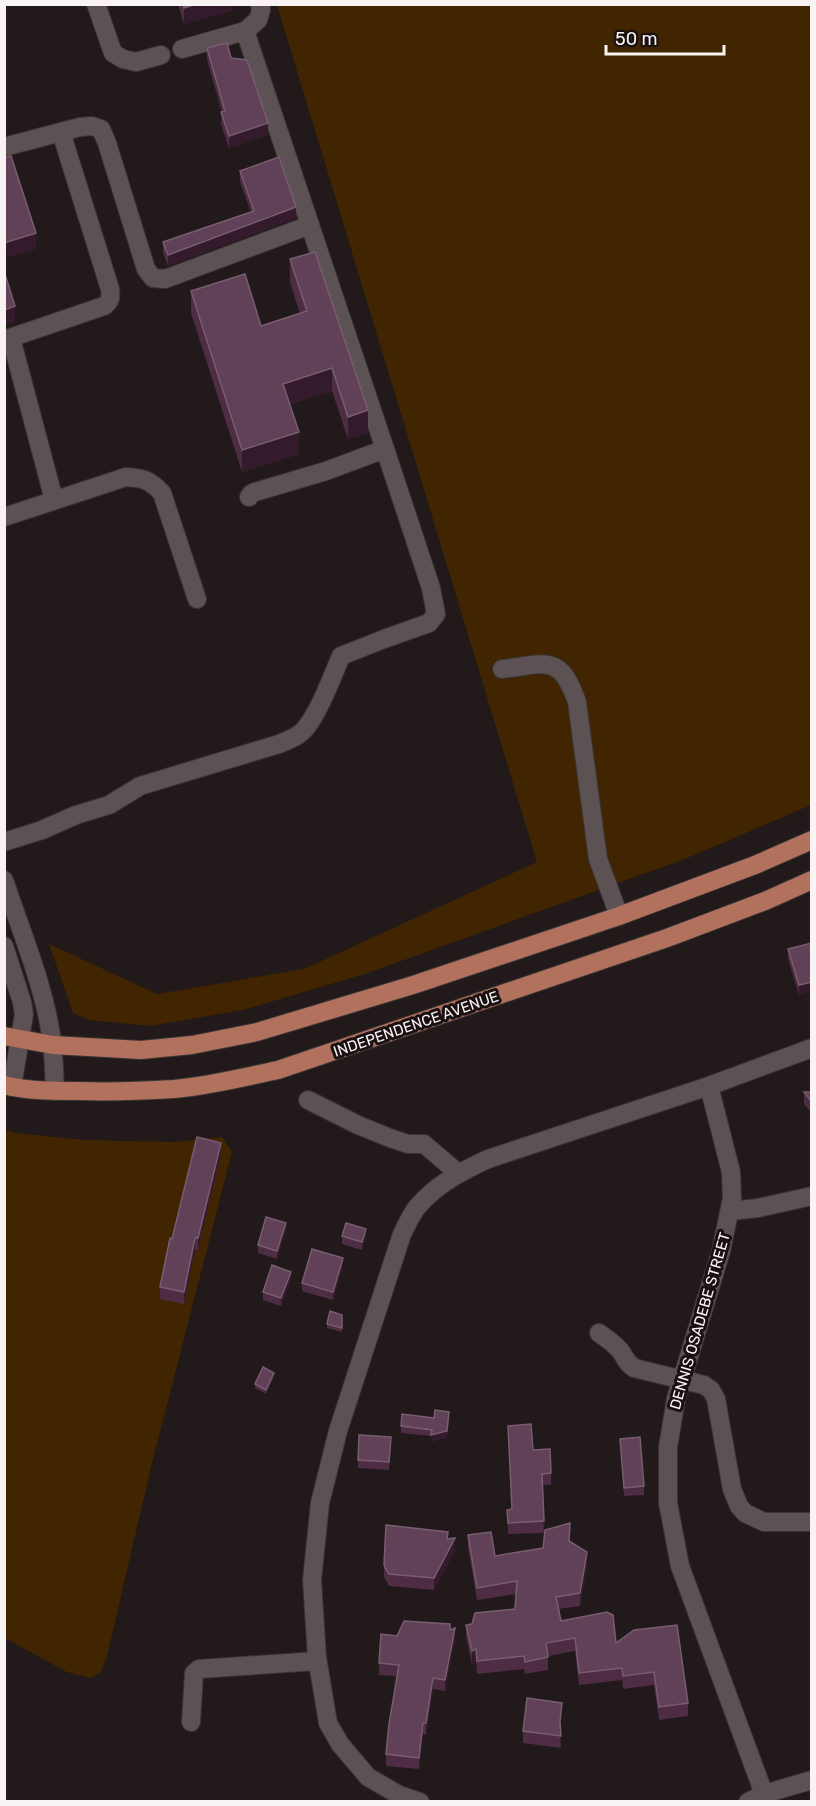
<svg xmlns="http://www.w3.org/2000/svg" width="816" height="1806" font-family="Rubik,sans-serif">
<style>
.green{fill:#412500}
.lines{fill:none;stroke-linecap:round;stroke-linejoin:round}
.minor-casing{stroke:#3a3535;stroke-width:20}
.major-casing{stroke:#3a3535;stroke-width:20}
.minor{stroke:#5c5254;stroke-width:18}
.major{stroke:#b1715d;stroke-width:18}
.wall{fill:#4e2c44}
.shaded-wall{fill:#341b2b}
.building{fill:#604157;stroke:#785d70;stroke-width:1.5}
.labels{text-anchor:middle;dominant-baseline:central;stroke-width:6;stroke-linejoin:round;paint-order:stroke}
.street-label{font-size:15px;fill:#f9f3f4;stroke:#181011}
</style>
<rect width="100%" height="100%" fill="#21191a"/>
<g class="green">
<polygon points="277,5 811,5 811,805 685,859 365,974 243,1010 150,1026 89,1020 73,1013 49,944 157,994 304,969 537,862"/>
<polygon points="4,1130 15,1133 85,1140 175,1142 222,1137 232,1152 152,1463 107,1656 101,1672 91,1678 67,1672 5,1638"/>
</g>
<g class="lines">
<g class="minor-casing">
<g id="minor">
<polyline points="96,4 113,53 123,59 136,62 161,55"/>
<polyline points="182,49 245,31 258,20 261,10 260,4"/>
<polyline points="4,147 80,127 92,126 101,129 107,143 146,269 153,278 165,279 310,225"/>
<polyline points="11,338 54,500"/>
<path d="M4 340 104 306C111 301 111 297 110 289L61 132"/>
<polyline points="249,497 251,494 255,492 326,471 385,449"/>
<path d="M4 517 126 477C143 478 150 480 162 493L197 599"/>
<path d="M502 669C546 664 560 653 577 702L598 859 619 916"/>
<path d="M4 842 42 830 76 815 109 805 140 786 279 744C288 740 298 737 304 730 319 713 332 677 341 656L384 639 429 623 436 614 431 588 385 449 245 31"/>
<path d="M4 880C21 931 43 983 51 1035 54 1054 54 1073 55 1091"/>
<polyline points="4,946 22,1002 24,1014 12,1087"/>
<polyline points="709,1086 731,1172 732,1198 721,1251 676,1399 668,1447 668,1503 680,1566 764,1794"/>
<polyline points="308,1100 358,1125 390,1138 408,1144 424,1144 458,1173"/>
<polyline points="730,1211 758,1208 812,1196"/>
<path d="M599 1333C607 1339 616 1344 622 1353 626 1360 627 1363 634 1368L704 1385 711 1390 716 1399 732 1489 739 1506 745 1513 764 1522H812"/>
<polyline points="191,1722 194,1673 199,1669 317,1661"/>
<path d="M420 1802 399 1795 368 1777 340 1744 328 1723 317 1657 312 1580 320 1503 338 1431 402 1234C407 1225 411 1214 418 1206 437 1184 462 1171 488 1159L709 1086 812 1048"/>
<polyline points="748,1802 764,1794 812,1780"/>
</g>
</g>
<g class="major-casing">
<g id="major">
<polyline points="4,1036 53,1045 141,1050 192,1045 257,1032 413,985 619,916 755,865 812,840"/>
<path d="M4 1085C28 1091 53 1091 78 1091 110 1092 142 1091 174 1089 209 1086 244 1077 278 1070L667 938 765 901 812 880"/>
</g>
</g>
<use href="#minor" class="minor"/>
<use href="#major" class="major"/>
</g>
<g class="wall">
<polygon points="178,4 233,4 233,10 184,24"/>
<polygon points="207,48 231,58 268,135 229,148 221,124 222,112 207,60"/>
<polygon points="240,171 296,218 168,266 163,253 163,242 251,212 240,182"/>
<polygon points="290,259 368,433 348,439 332,391 290,404 299,454 242,472 191,313 191,291 261,326 300,314 290,282"/>
<polygon points="812,943 799,995 788,959 788,949"/>
<polygon points="804,1092 812,1092 812,1114 804,1104"/>
<polygon points="221,1155 198,1250 195,1250 184,1304 160,1299 160,1287 172,1239"/>
<polygon points="286,1231 277,1259 258,1253 258,1245"/>
<polygon points="342,1236 366,1237 362,1250 342,1244"/>
<polygon points="343,1266 333,1300 302,1291 302,1283"/>
<polygon points="291,1280 281,1306 263,1300 263,1292"/>
<polygon points="342,1315 342,1332 327,1328 327,1324"/>
<polygon points="274,1377 266,1394 255,1388 255,1384"/>
<polygon points="449,1419 447,1437 431,1442 431,1436 401,1433 401,1426"/>
<polygon points="508,1426 533,1450 551,1473 551,1485 542,1485 544,1533 508,1534 507,1510 512,1509"/>
<polygon points="620,1439 644,1486 644,1495 624,1496"/>
<polygon points="391,1445 389,1470 358,1468 358,1460"/>
<polygon points="468,1535 495,1556 543,1548 570,1536 570,1542 587,1565 580,1606 559,1609 561,1621 616,1643 634,1630 688,1703 688,1716 659,1720 654,1685 623,1689 622,1680 579,1685 575,1651 548,1656 548,1670 525,1674 524,1669 477,1674 476,1662 472,1664 466,1637 466,1625 515,1609 516,1594 477,1600 468,1548"/>
<polygon points="448,1539 455,1550 434,1590 389,1586 384,1577 384,1565"/>
<polygon points="450,1629 455,1640 445,1691 433,1689 426,1735 423,1734 419,1769 386,1766 386,1754 397,1676 379,1675 379,1663 397,1636"/>
<polygon points="562,1715 560,1728 561,1748 523,1743 523,1731"/>
</g>
<g class="shaded-wall">
<polygon points="196,4 233,4 233,10 184,24 184,8"/>
<polygon points="268,123 268,135 229,148 229,136"/>
<polygon points="296,207 296,218 168,266 168,255"/>
<polygon points="36,233 36,249 4,259 4,243"/>
<polygon points="15,306 15,322 4,325 4,310"/>
<polygon points="332,368 332,391 283,406 283,384"/>
<polygon points="368,410 368,433 348,439 348,417"/>
<polygon points="299,432 299,454 242,472 242,450"/>
<polygon points="812,982 812,991 799,995 799,985"/>
<polygon points="221,1143 221,1155 198,1250 198,1238"/>
<polygon points="286,1223 286,1231 277,1259 277,1251"/>
<polygon points="366,1229 366,1237 362,1250 362,1242"/>
<polygon points="195,1238 195,1250 184,1304 184,1292"/>
<polygon points="343,1258 343,1266 333,1300 333,1292"/>
<polygon points="291,1272 291,1280 281,1306 281,1298"/>
<polygon points="274,1373 274,1377 266,1394 266,1390"/>
<polygon points="449,1412 447,1437 431,1442 431,1435"/>
<polygon points="455,1538 455,1550 434,1590 434,1578"/>
<polygon points="587,1552 587,1565 580,1606 580,1593"/>
<polygon points="455,1628 455,1640 445,1691 445,1680"/>
<polygon points="476,1649 476,1662 472,1664 472,1651"/>
<polygon points="433,1678 433,1689 426,1735 426,1723"/>
<polygon points="562,1703 562,1715 560,1733 560,1721"/>
<polygon points="423,1723 423,1734 419,1769 419,1758"/>
</g>
<g class="building">
<polygon points="183,4 196,4 184,8"/>
<polygon points="227,43 231,58 247,60 268,123 229,136 221,112 225,111 207,48"/>
<polygon points="11,156 36,233 4,243 4,158"/>
<polygon points="279,157 296,207 168,255 163,242 254,211 240,171"/>
<polygon points="315,252 368,410 348,417 332,368 283,384 299,432 242,450 191,291 245,274 261,326 307,311 290,259"/>
<polygon points="4,271 15,306 4,310"/>
<polygon points="812,943 812,982 799,985 788,949"/>
<polygon points="804,1092 812,1092 812,1102"/>
<polygon points="197,1137 221,1143 198,1238 195,1238 184,1292 160,1287 170,1238 172,1239"/>
<polygon points="266,1217 286,1223 277,1251 258,1245"/>
<polygon points="346,1223 366,1229 362,1242 342,1236"/>
<polygon points="312,1249 343,1258 333,1292 302,1283"/>
<polygon points="272,1265 291,1272 281,1298 263,1292"/>
<polygon points="330,1311 342,1315 342,1328 327,1324"/>
<polygon points="263,1367 274,1373 266,1390 255,1384"/>
<polygon points="435,1410 449,1412 447,1431 431,1435 432,1430 401,1426 402,1414 434,1418"/>
<polygon points="531,1424 533,1450 550,1449 551,1473 542,1474 544,1521 508,1523 507,1510 512,1509 508,1426"/>
<polygon points="359,1435 391,1437 389,1462 358,1460"/>
<polygon points="640,1437 644,1486 624,1488 620,1439"/>
<polygon points="570,1523 569,1541 587,1552 580,1593 556,1597 561,1621 607,1612 613,1615 616,1643 634,1630 677,1625 688,1703 659,1707 654,1672 623,1676 622,1668 579,1673 575,1638 546,1643 548,1657 525,1662 524,1656 477,1661 476,1649 472,1651 466,1625 472,1624 475,1613 515,1609 517,1581 477,1588 468,1535 491,1532 495,1556 543,1548 545,1530"/>
<polygon points="386,1525 448,1532 447,1539 455,1538 434,1578 389,1574 384,1565"/>
<polygon points="404,1621 450,1624 450,1630 455,1628 445,1680 433,1678 426,1723 423,1723 419,1758 386,1754 389,1724 399,1665 379,1663 381,1634 397,1636"/>
<polygon points="527,1698 562,1703 560,1721 561,1736 523,1731"/>
</g>
<g class="labels">
<g class="street-label">
<text transform="translate(416 1024) rotate(-19)">INDEPENDENCE AVENUE</text>
<text transform="translate(700 1321) rotate(-74)">DENNIS OSADEBE STREET</text>
</g>
</g>
<rect width="816" height="1806" fill="none" stroke="#f9f3f4" stroke-width="12"/>
<path d="M606 45v9h118v-9" fill="none" stroke="#f9f3f4" stroke-width="3"/>
<text x="615" y="45" font-size="18" fill="#f9f3f4" stroke="#181011" stroke-width="4.5" paint-order="stroke">50 m</text>
</svg>
